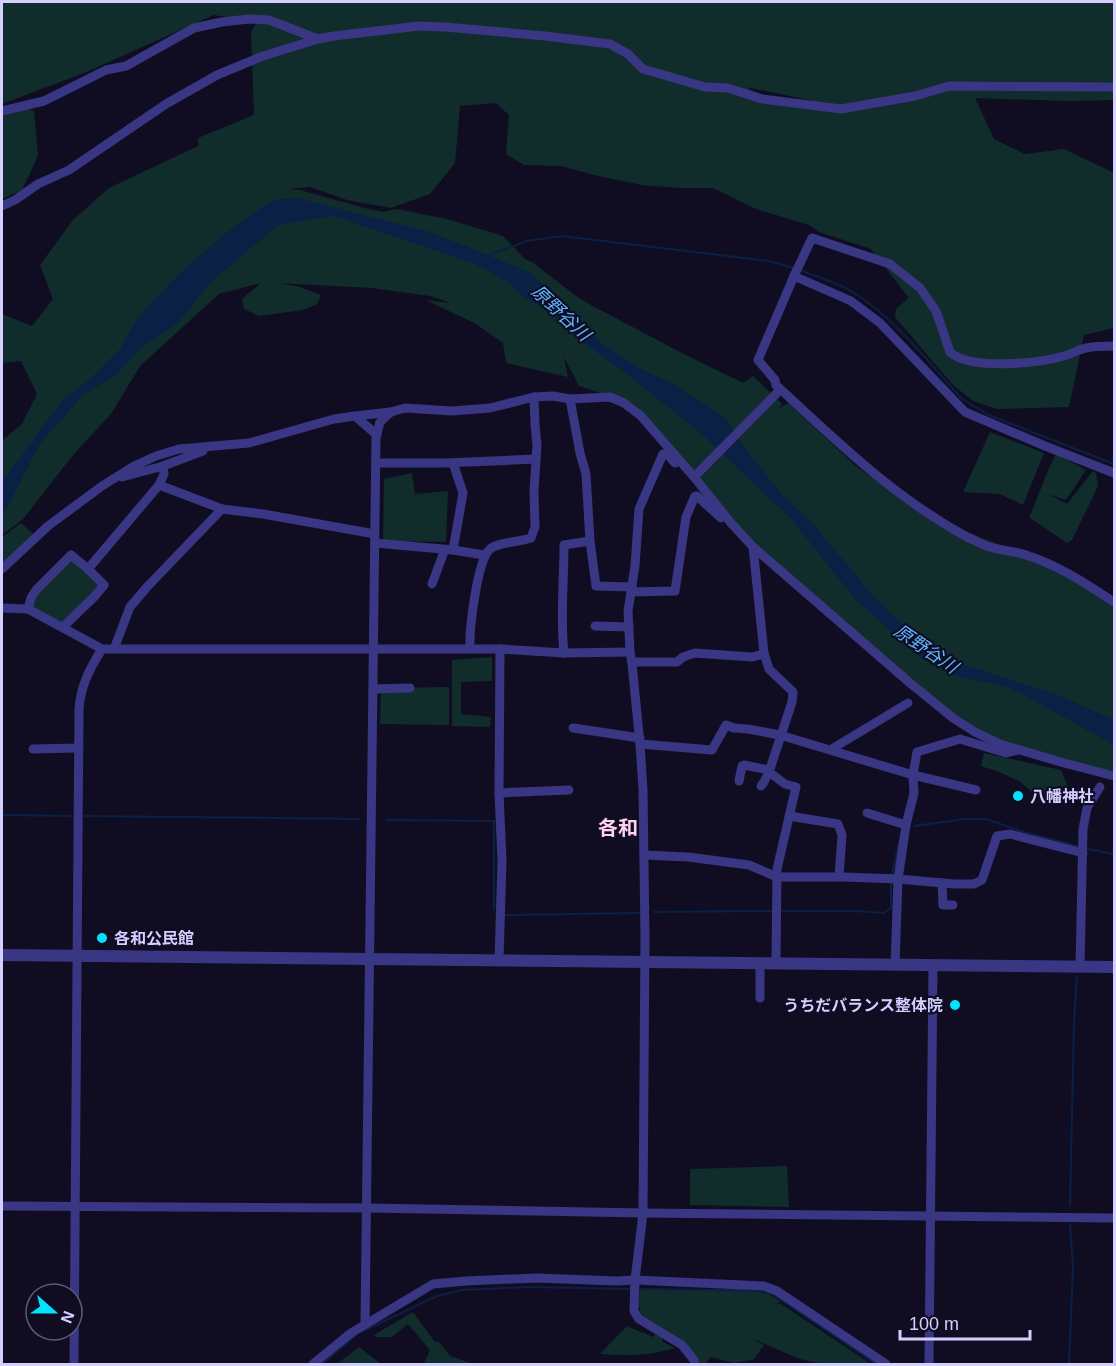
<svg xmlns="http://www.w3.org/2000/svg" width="1116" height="1366" font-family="Helvetica,'Noto Sans JP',sans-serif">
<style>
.green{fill:#102d2b;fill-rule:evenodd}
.water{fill:#0a2045}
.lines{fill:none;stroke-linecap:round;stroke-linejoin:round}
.stream{stroke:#0a2045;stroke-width:2}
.minor{stroke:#393683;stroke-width:9}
.tertiary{stroke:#393683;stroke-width:12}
.poi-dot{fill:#00e3fa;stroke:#100d23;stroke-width:2}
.labels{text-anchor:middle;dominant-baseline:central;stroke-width:4.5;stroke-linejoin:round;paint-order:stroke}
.poi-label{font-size:16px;font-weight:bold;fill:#d4cfff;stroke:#100d23;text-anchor:start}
.water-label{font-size:18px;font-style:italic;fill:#5db6ff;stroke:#100d23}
.quarter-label{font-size:20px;font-weight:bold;fill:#ffd1ef;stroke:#100d23}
</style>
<rect width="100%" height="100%" fill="#100d23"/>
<g class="green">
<path d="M2 2H1114V100L1068 101 975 98 994 139 1025 154 1064 149 1114 173V328L1084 335 1069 407 997 409 973 401 952 384 895 317 896 309 909 298 871 249 819 232 809 225 756 209 713 188H679L642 185 594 175 561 166 524 165 506 154 509 115 496 103 460 106 455 163 430 194 391 208 347 200 310 187 288 189 300 190 361 207 383 212 397 209 447 219 503 236 525 259 532 262 576 296 591 305 680 352 743 383 753 376 782 404 778 409 788 403 858 468 946 524 1024 554 1114 604V773L983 736 943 710 753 547 643 413 632 403 579 386 564 357 568 377 506 363 503 343 476 324 426 300 451 303 430 296 372 288 277 283 297 286 321 295 317 304 303 310 259 316 244 309 242 299 261 283 219 294 140 366 111 414 73 455 23 519 2 535V442L4 439 22 424 37 394 21 361 2 363V314L32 326 53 299 40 265 73 220 109 188 198 146V138L254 115 251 32 257 22 214 15 84 73 2 104ZM746 87 814 101C796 103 760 97 746 87Z"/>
<polygon points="22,107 34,111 38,156 22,190 2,199 2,110"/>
<polygon points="990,432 1044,453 1023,505 1000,494 963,492"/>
<path d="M1056 454 1086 470 1066 500 1048 494 1067 504 1093 471 1096 473 1098 486 1072 540 1067 543 1029 517C1039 496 1045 475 1056 454Z"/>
<polygon points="412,473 415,494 448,491 446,542 383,541 384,479"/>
<polygon points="21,523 34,535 2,564 2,537"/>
<polygon points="71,558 102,585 62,625 31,608 32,599"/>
<polygon points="492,657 492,681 461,682 461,714 491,717 490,727 452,726 452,660"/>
<polygon points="449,687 449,725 380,724 381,688"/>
<polygon points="984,753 1061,770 1069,789 1039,798 1019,781 999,772 981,766"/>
<polygon points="787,1166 789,1207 690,1205 690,1169"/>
<path d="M640 1289H739L764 1291 781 1302 775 1303 781 1304 871 1364H822L800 1359 751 1338 764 1345 754 1359 735 1363 710 1357 707 1362V1364H700L691 1356 661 1334 663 1342 675 1348C650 1356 626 1356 600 1354L627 1326 653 1337 660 1329C640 1317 637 1312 640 1289Z"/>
<polygon points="413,1312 434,1341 439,1342 450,1356 474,1364 424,1364 430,1350 408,1324 392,1337 376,1337 374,1335"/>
<polygon points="359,1347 381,1364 337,1364"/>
</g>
<polygon class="water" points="296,198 427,231 478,251 529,272 556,296 600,342 639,368 673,384 724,417 750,455 782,494 813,524 875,598 915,636 962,664 1061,696 1114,720 1114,745 1009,687 956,676 921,658 855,599 793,521 706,438 627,374 584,343 543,308 522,296 508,282 475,264 334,216 278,225 211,282 178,323 142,347 114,377 84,394 39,445 8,506 2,512 2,480 8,474 64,398 89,380 120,349 138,317 180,273 226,233 273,200"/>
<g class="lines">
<g class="stream">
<polyline points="487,256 527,241 562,236 769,261 794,268"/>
<path d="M799 270C817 277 837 282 854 293 895 318 930 364 962 399L989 415 1114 464"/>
<polyline points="2,815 72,816"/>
<polyline points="85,816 359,819"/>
<polyline points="386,820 494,821 494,910"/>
<polyline points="914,826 965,819 986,819 1024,832 1077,846"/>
<polyline points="1088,849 1114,854"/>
<polyline points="892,875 899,842"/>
<polyline points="783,911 855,911 884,913 891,908 891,884"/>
<polyline points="654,912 772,911"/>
<polyline points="504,915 639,913"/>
<polyline points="1070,1206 1074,1021 1077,977"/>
<polyline points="637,1289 757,1291 772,1294 876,1364"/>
<polyline points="361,1332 437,1296 462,1290 528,1287 631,1289"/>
<polyline points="322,1364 356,1335"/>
<polyline points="1069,1364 1073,1267 1070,1225"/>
</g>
<g class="minor">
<polyline points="2,111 44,101 106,70 126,66 194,28 222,22 249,19 269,20 318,39"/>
<polyline points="2,206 15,200 38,184 69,170 166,104 217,75 263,56 318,39 334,36 419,26 445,27 545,36 610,44 628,54 643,69 705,87 728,88 762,99 841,109 915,96 949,86 1114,87"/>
<polyline points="794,276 851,301 880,323 965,412 1045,446 1114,473"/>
<path d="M1114 346C1105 346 1095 346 1086 348 1079 349 1072 354 1064 356 1040 363 970 371 950 352L936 311 920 288 890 264 812 238 794 276 758 360 775 380 776 385C836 441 896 499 969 538 976 541 983 545 990 547 1002 551 1015 551 1026 555 1060 566 1085 583 1114 602"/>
<polyline points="570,399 580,453 586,474 590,541 596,586 632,587"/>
<polyline points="355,416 377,435"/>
<polyline points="377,463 445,463 536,459"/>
<polyline points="675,463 668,455 663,454 639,509 635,566 628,611 630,652 632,664 640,744 643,790 645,938 643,1213 635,1280 634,1311 639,1319 682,1345 694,1360 695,1364"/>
<polyline points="122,477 163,466 203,451"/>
<polyline points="694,477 780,390"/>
<polyline points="159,485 222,509 263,514 375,534"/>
<polyline points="375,543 453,550 484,555"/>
<polyline points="753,547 764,653 769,669 793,692 792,702 769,772 785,784 796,787 777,869 776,963"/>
<polyline points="453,550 463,493 453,463"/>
<polyline points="2,569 48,526 102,486 134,466 156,456 179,449 249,443 334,419 355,416 391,412 405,408 452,411 490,408 534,397 553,396 570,399 610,397 624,403 641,416 694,477 731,523 753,547 910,683 953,718 975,732 1000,744 1064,763 1114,776"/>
<polyline points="88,569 159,485 164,474 163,466"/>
<polyline points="432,584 445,549"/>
<polyline points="631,592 675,591 686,517 695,496 697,496 721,518"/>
<polyline points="2,608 28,609"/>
<polyline points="595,626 629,627"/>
<polyline points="63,627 94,597 104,585 88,569 71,555 36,590 31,598 28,609 102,649 500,649 564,653 630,652"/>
<polyline points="114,649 130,607 147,587 222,509"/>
<path d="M470 649C469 630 477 561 490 549 498 542 520 542 531 538L535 527 534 491 537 445 535 425 534 397"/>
<path d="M564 653C560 618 564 581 564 545L590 541"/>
<polyline points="632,662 677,662 683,657 695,653 752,657 764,654"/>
<polyline points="373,689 410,688"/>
<polyline points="573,728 640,738"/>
<polyline points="640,744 712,750 726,725 734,728 748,729 780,735 913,775 976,790"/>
<polyline points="33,749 79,748"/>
<polyline points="830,750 908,703"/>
<polyline points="739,781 742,766 744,765 769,770"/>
<polyline points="761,786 764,782 769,772"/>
<polyline points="499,793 569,790"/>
<polyline points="867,813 906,825"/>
<polyline points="789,816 838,824 842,835 839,877"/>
<polyline points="644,855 688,857 749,865 777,877 844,877 898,879 954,884 974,884 982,880 997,836 1010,834 1083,853"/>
<polyline points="942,883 943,905 953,905"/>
<polyline points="499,960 502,861 499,793 500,649"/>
<polyline points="895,965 898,879 906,825 914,793 913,775 917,752 960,739 1006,753 1018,750"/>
<polyline points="1080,967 1083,829 1087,808 1100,787"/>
<polyline points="760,998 760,963"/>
<polyline points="2,1206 367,1208 643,1213 1114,1218"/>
<polyline points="365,1324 376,437 380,422 391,412"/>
<path d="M74 1364 79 710C80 687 90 668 102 649"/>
<polyline points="313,1364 351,1333 433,1284 466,1281 536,1278 617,1281 635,1280 764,1286 777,1291 789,1299 886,1364"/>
<polyline points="929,1364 933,965"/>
</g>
<polyline class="tertiary" points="2,955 1114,967"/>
</g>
<g class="poi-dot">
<circle cx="1018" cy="796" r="6"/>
<circle cx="102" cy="938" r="6"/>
<circle cx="955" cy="1005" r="6"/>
</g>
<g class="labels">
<g class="poi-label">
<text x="1030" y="796">八幡神社</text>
<text x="114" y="938">各和公民館</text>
<text x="943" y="1005" text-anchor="end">うちだバランス整体院</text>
</g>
<g class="water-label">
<text transform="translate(561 313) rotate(43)">原野谷川</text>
<text transform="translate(926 649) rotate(34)">原野谷川</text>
</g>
<g class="quarter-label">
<text x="618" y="828">各和</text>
</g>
</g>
<rect width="1116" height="1366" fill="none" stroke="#d4cfff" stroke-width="6"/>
<g transform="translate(54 1312) rotate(111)"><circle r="28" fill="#100d23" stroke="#5e5b7b" stroke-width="1.5"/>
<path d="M0-4.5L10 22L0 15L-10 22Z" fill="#00e3fa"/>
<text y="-9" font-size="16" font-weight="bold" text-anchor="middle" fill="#d4cfff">N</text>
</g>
<path d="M900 1330v9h130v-9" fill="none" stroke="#d4cfff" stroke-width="3"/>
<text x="909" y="1330" font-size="18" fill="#d4cfff" stroke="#100d23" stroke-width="4.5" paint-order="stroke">100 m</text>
</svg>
